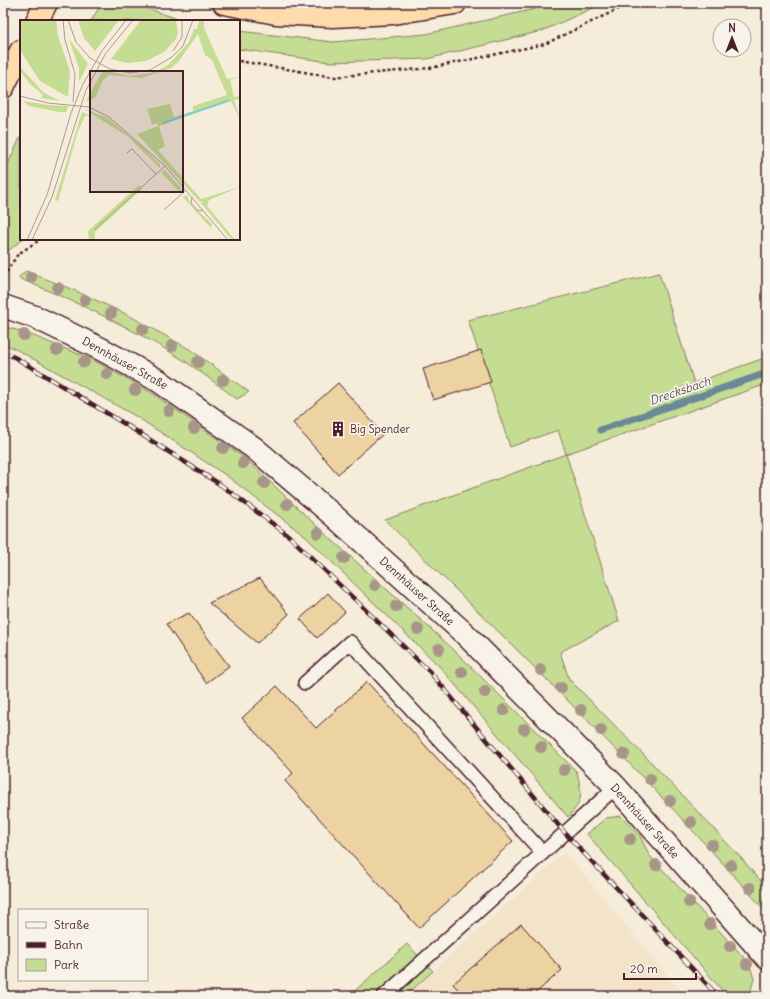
<svg xmlns="http://www.w3.org/2000/svg" width="770" height="999" font-family="Delius,sans-serif">
	<rect width="100%" height="100%" fill="#f5ecda"/>
	<filter id="ink" filterUnits="userSpaceOnUse"><feTurbulence type="fractalNoise" baseFrequency=".025" numOctaves="2"/><feDisplacementMap in="SourceGraphic" scale="8" xChannelSelector="R" yChannelSelector="G"/><feConvolveMatrix kernelMatrix="1 2 1 2 8 2 1 2 1" color-interpolation-filters="sRGB"/></filter>
	<g filter="url(#ink)">
		<!-- built -->
		<path fill="#f3e4c9" d="M 565,852 L 685,996 L 405,996 Z"/>
		<!-- green -->
		<path fill="#c4dd93" stroke="#877e5f" d="M 102,3 L 133,3 L 183,21 L 91,21 Z
			M 545,3 L 604,3 L 542,31 L 427,59 L 329,62 L 239,49 L 239,31 L 333,42 L 426,34 L 535,9 Z
			M 21,136 L 21,239 L 23,239 L 3,255 L 3,175 Z
			M 26,271 L 76,291 L 128,315 L 191,350 L 249,392 L 237,399 C 218,385 200,371 180,358 C 129,326 74,301 18,278 Z
			M 659,273 L 694,383 L 767,357 L 767,384 L 566,454 L 619,621 L 560,652 L 569,679 L 649,760 L 741,858 L 767,888 L 767,913 C 647,775 515,648 385,520 L 566,454 L 558,430 L 510,447 L 468,320 Z
			M 3,326 L 26,333 L 91,359 L 152,393 L 246,459 L 321,530 L 453,649 L 577,772 C 582,795 584,800 568,817 L 439,666 L 306,537 L 227,476 L 137,417 L 21,352 L 3,343 Z
			M 621,816 L 640,836 L 649,855 L 749,963 L 754,979 L 749,996 L 727,996 L 587,834 L 606,818 Z
			M 407,944 L 433,971 L 405,996 L 349,996 Z"/>
		<g fill="none" stroke-linecap="round" stroke-linejoin="round">
			<!-- stream -->
			<path stroke="#6a8895" stroke-width="7" d="M 600,430 L 767,373"/>
		</g>
		<!-- building -->
		<path fill="#edd2a2" stroke="#4a1f2b" d="M 481,350 L 491,382 L 433,400 L 423,369 Z
			M 338,383 L 383,434 L 338,474 L 293,423 Z
			M 260,578 L 289,614 L 257,643 L 209,603 Z
			M 328,593 L 345,612 L 317,638 L 300,619 Z
			M 189,613 L 229,666 L 206,683 L 166,624 Z
			M 367,682 L 513,841 L 419,928 L 285,781 L 293,773 L 242,718 L 277,686 L 316,728 Z
			M 521,924 L 562,970 L 532,996 L 464,996 L 453,984 Z"/>
		<g fill="none" stroke-linecap="round" stroke-linejoin="round">
			<defs>
				<path id="service" d="M 305,683 L 350,642 L 543,853
					M 384,996 L 616,787"/>
				<path id="tertiary" d="M 3,306 L 35,317 L 101,349 L 159,381 L 254,448 L 334,516 L 465,634 L 616,787 L 767,958"/>
				<path id="motorway" d="M 224,3 L 276,13 L 333,16 L 393,13 L 455,3
					M 37,21 L 46,3
					M 3,87 L 21,51"/>
			</defs>
			<!-- service casing -->
			<use href="#service" stroke="#4a1f2b" stroke-width="16"/>
			<!-- tertiary casing -->
			<use href="#tertiary" stroke="#4a1f2b" stroke-width="25"/>
			<!-- motorway casing -->
			<use href="#motorway" stroke="#4a1f2b" stroke-width="25"/>
			<!-- path -->
			<path stroke="#4a1f2b" stroke-width="2.5" stroke-dasharray="3 3" stroke-linecap="butt" d="M 239,61 L 333,77 L 430,68 L 545,44 L 631,3
				M 3,277 L 18,254 L 41,239"/>
			<!-- service -->
			<use href="#service" stroke="#f7f3e8" stroke-width="13"/>
			<!-- tertiary -->
			<use href="#tertiary" stroke="#f7f3e8" stroke-width="22"/>
			<!-- motorway -->
			<use href="#motorway" stroke="#fcdcac" stroke-width="22"/>
			<defs>
				<path id="rail" d="M 3,352 L 16,358 L 128,426 L 221,485 L 289,536 L 430,672 L 565,833 L 718,996"/>
			</defs>
			<!-- rail casing -->
			<use href="#rail" stroke="#4a1f2b" stroke-width="4.5"/>
			<!-- rail -->
			<use href="#rail" stroke="#f7f3e8" stroke-width="3" stroke-dasharray="9" stroke-linecap="butt"/>
		</g>
		<!-- trees -->
		<g fill="#a79588">
			<circle cx="31" cy="277" r="6"/>
			<circle cx="58" cy="288" r="6"/>
			<circle cx="85" cy="300" r="6"/>
			<circle cx="111" cy="313" r="6"/>
			<circle cx="143" cy="329" r="6"/>
			<circle cx="24" cy="335" r="6"/>
			<circle cx="172" cy="346" r="6"/>
			<circle cx="57" cy="350" r="6"/>
			<circle cx="84" cy="362" r="6"/>
			<circle cx="198" cy="362" r="6"/>
			<circle cx="107" cy="374" r="6"/>
			<circle cx="223" cy="380" r="6"/>
			<circle cx="135" cy="390" r="6"/>
			<circle cx="169" cy="411" r="6"/>
			<circle cx="194" cy="428" r="6"/>
			<circle cx="223" cy="448" r="6"/>
			<circle cx="243" cy="463" r="6"/>
			<circle cx="264" cy="483" r="6"/>
			<circle cx="287" cy="504" r="6"/>
			<circle cx="318" cy="533" r="6"/>
			<circle cx="344" cy="558" r="6"/>
			<circle cx="375" cy="585" r="6"/>
			<circle cx="396" cy="606" r="6"/>
			<circle cx="418" cy="629" r="6"/>
			<circle cx="439" cy="649" r="6"/>
			<circle cx="541" cy="670" r="6"/>
			<circle cx="462" cy="672" r="6"/>
			<circle cx="561" cy="688" r="6"/>
			<circle cx="485" cy="692" r="6"/>
			<circle cx="504" cy="710" r="6"/>
			<circle cx="581" cy="710" r="6"/>
			<circle cx="524" cy="729" r="6"/>
			<circle cx="601" cy="730" r="6"/>
			<circle cx="541" cy="747" r="6"/>
			<circle cx="624" cy="754" r="6"/>
			<circle cx="564" cy="770" r="6"/>
			<circle cx="650" cy="779" r="6"/>
			<circle cx="670" cy="801" r="6"/>
			<circle cx="691" cy="822" r="6"/>
			<circle cx="630" cy="839" r="6"/>
			<circle cx="712" cy="845" r="6"/>
			<circle cx="656" cy="865" r="6"/>
			<circle cx="731" cy="865" r="6"/>
			<circle cx="750" cy="888" r="6"/>
			<circle cx="689" cy="902" r="6"/>
			<circle cx="710" cy="924" r="6"/>
			<circle cx="730" cy="946" r="6"/>
			<circle cx="747" cy="964" r="6"/>
		</g>
	</g>
	<!-- icons -->
	<defs>
		<symbol id="building-bare" viewBox="-9 -9 18 18"><path d="M-4-6H4V6H1V3H-1V6H-4ZM-2.5-4.3h1.7v1.8h-1.7ZM.8-4.3h1.7v1.8H.8ZM-2.5-1h1.7V.8h-1.7ZM.8-1h1.7V.8H.8Z" fill="#4a1f2b" stroke="#f7f3e8" stroke-width="2.5" paint-order="stroke"/></symbol>
	</defs>
	<g fill-rule="evenodd">
		<use href="#building-bare" x="327" y="418" width="22" height="22"/>
	</g>
	<g text-anchor="middle" stroke-width="3.5" stroke-linejoin="round" paint-order="stroke">
		<!-- street labels -->
		<g font-size="11" fill="#4a1f2b" stroke="#f7f3e8">
			<text transform="translate(125 363) rotate(29)" y="4">Dennhäuser Straße</text>
			<text transform="translate(417 591) rotate(42)" y="4">Dennhäuser Straße</text>
			<text transform="translate(645 821) rotate(48)" y="4">Dennhäuser Straße</text>
		</g>
		<!-- poi labels -->
		<g font-size="11" fill="#4a1f2b" stroke="#f7f3e8" text-anchor="start">
			<text x="350" y="433">Big Spender</text>
		</g>
		<!-- water labels -->
		<g font-size="12" font-style="italic" fill="#5a5460" stroke="#f7f3e8">
			<text transform="translate(680 391) rotate(-19)" y="4">Drecksbach</text>
		</g>
	</g>
	<!-- overview -->
	<g transform="translate(20 20)">
		<rect width="220" height="220" fill="#f5ecda"/>
		<path d="M 0,0 L 36,0 L 38,16 L 50,51 L 48,77 L 20,61 L 3,35 L 0,29 ZM 58,0 L 99,0 L 75,31 L 64,18 ZM 121,0 L 156,0 L 158,12 L 156,19 L 144,32 L 126,41 L 107,43 L 91,39 ZM 179,0 L 184,0 L 184,8 L 207,59 L 220,57 L 210,60 L 214,77 L 220,76 L 220,79 L 214,80 L 220,99 L 211,81 L 139,106 L 145,126 L 138,130 L 181,179 L 220,167 L 189,180 L 187,186 L 215,220 L 212,220 L 181,183 L 183,181 L 180,182 L 117,114 L 138,106 L 137,103 L 132,105 L 127,89 L 150,84 L 154,97 L 173,91 L 173,86 L 207,75 L 192,40 L 185,35 L 178,14 L 158,42 L 151,48 L 122,58 L 89,55 L 83,60 L 75,78 L 66,81 L 83,50 L 110,56 L 135,52 L 148,45 L 169,22 L 174,9 L 177,9 ZM 49,19 L 68,44 L 59,62 L 59,48 ZM 0,47 L 24,73 L 40,81 L 21,78 L 23,75 L 10,64 L 0,51 ZM 3,81 L 28,85 L 48,86 L 46,92 L 39,92 L 9,86 ZM 64,89 L 88,98 L 125,129 L 140,144 L 140,148 L 107,116 ZM 62,92 L 71,96 L 65,96 L 58,111 L 38,181 L 35,180 ZM 145,150 L 161,168 L 160,173 L 141,152 ZM 119,165 L 122,169 L 75,212 L 75,220 L 69,220 L 68,211 ZM 167,175 L 170,183 L 192,204 L 191,208 L 163,177 Z" fill="#c4dd93"/>
		<path fill="none" stroke="#7fcedc" stroke-width="2" d="M 143,103 L 210,80"/>
		<path fill="none" stroke="#b19a94" stroke-width="1" d="M 43,0 L 45,20 L 55,54 L 53,82M 48,0 L 56,22 L 70,38 L 90,49 L 110,53 L 130,50 L 152,37 L 163,26 L 173,0M 153,31 L 162,17 L 162,0M 0,76 L 28,83 L 69,87 L 89,97 L 145,146 L 208,220M 107,133 L 112,129 L 136,154M 172,177 L 171,183 L 177,190 L 183,191M 144,190 L 166,170M 74,210 L 145,146M 7,220 L 27,175 L 51,93 L 63,64 L 82,31 L 106,0M 12,220 L 32,177 L 66,70 L 86,33 L 113,0"/>
		<path fill="#4a1f2b" fill-opacity="0.15" stroke="#4a1f2b" stroke-width="2" d="M 70,51 L 163,51 L 163,172 L 70,172 Z"/>
		<rect width="220" height="220" fill="none" stroke="#4a1f2b" stroke-width="2"/>
	</g>
	<!-- margin -->
	<rect width="770" height="999" fill="none" stroke="#f7f3e8" stroke-width="16"/>
	<rect x="8" y="8" width="754" height="983" fill="none" stroke="#4a1f2b" stroke-width="1.5" filter="url(#ink)"/>
	<!-- legend -->
	<rect x="18" y="909" width="130" height="72" fill="#f7f3e8" stroke="#b29e9c"/>
	<rect x="26" y="922" width="20" height="6" fill="#f7f3e8" stroke="#b29e9c"/>
	<text x="54" y="929" font-size="12" fill="#4a1f2b">Straße</text>
	<rect x="26" y="942" width="20" height="6" fill="#4a1f2b" stroke="#b29e9c"/>
	<text x="54" y="949" font-size="12" fill="#4a1f2b">Bahn</text>
	<rect x="26" y="959" width="20" height="12" fill="#c4dd93" stroke="#b29e9c"/>
	<text x="54" y="969" font-size="12" fill="#4a1f2b">Park</text>
	<!-- north arrow -->
	<g transform="translate(732 38)"><circle r="19" fill="#f7f3e8" stroke="#b29e9c"/>
	<path d="M0-3L7 15L0 10L-7 15Z" fill="#4a1f2b"/>
	<text y="-6" font-size="11" font-weight="bold" text-anchor="middle" fill="#4a1f2b">N</text>
	</g>
	<!-- scale -->
	<path d="M624 973v6h72v-6" fill="none" stroke="#4a1f2b" stroke-width="2"/>
	<text x="630" y="973" font-size="12" fill="#4a1f2b" stroke="#f7f3e8" stroke-width="3" paint-order="stroke">20 m</text>
</svg>
